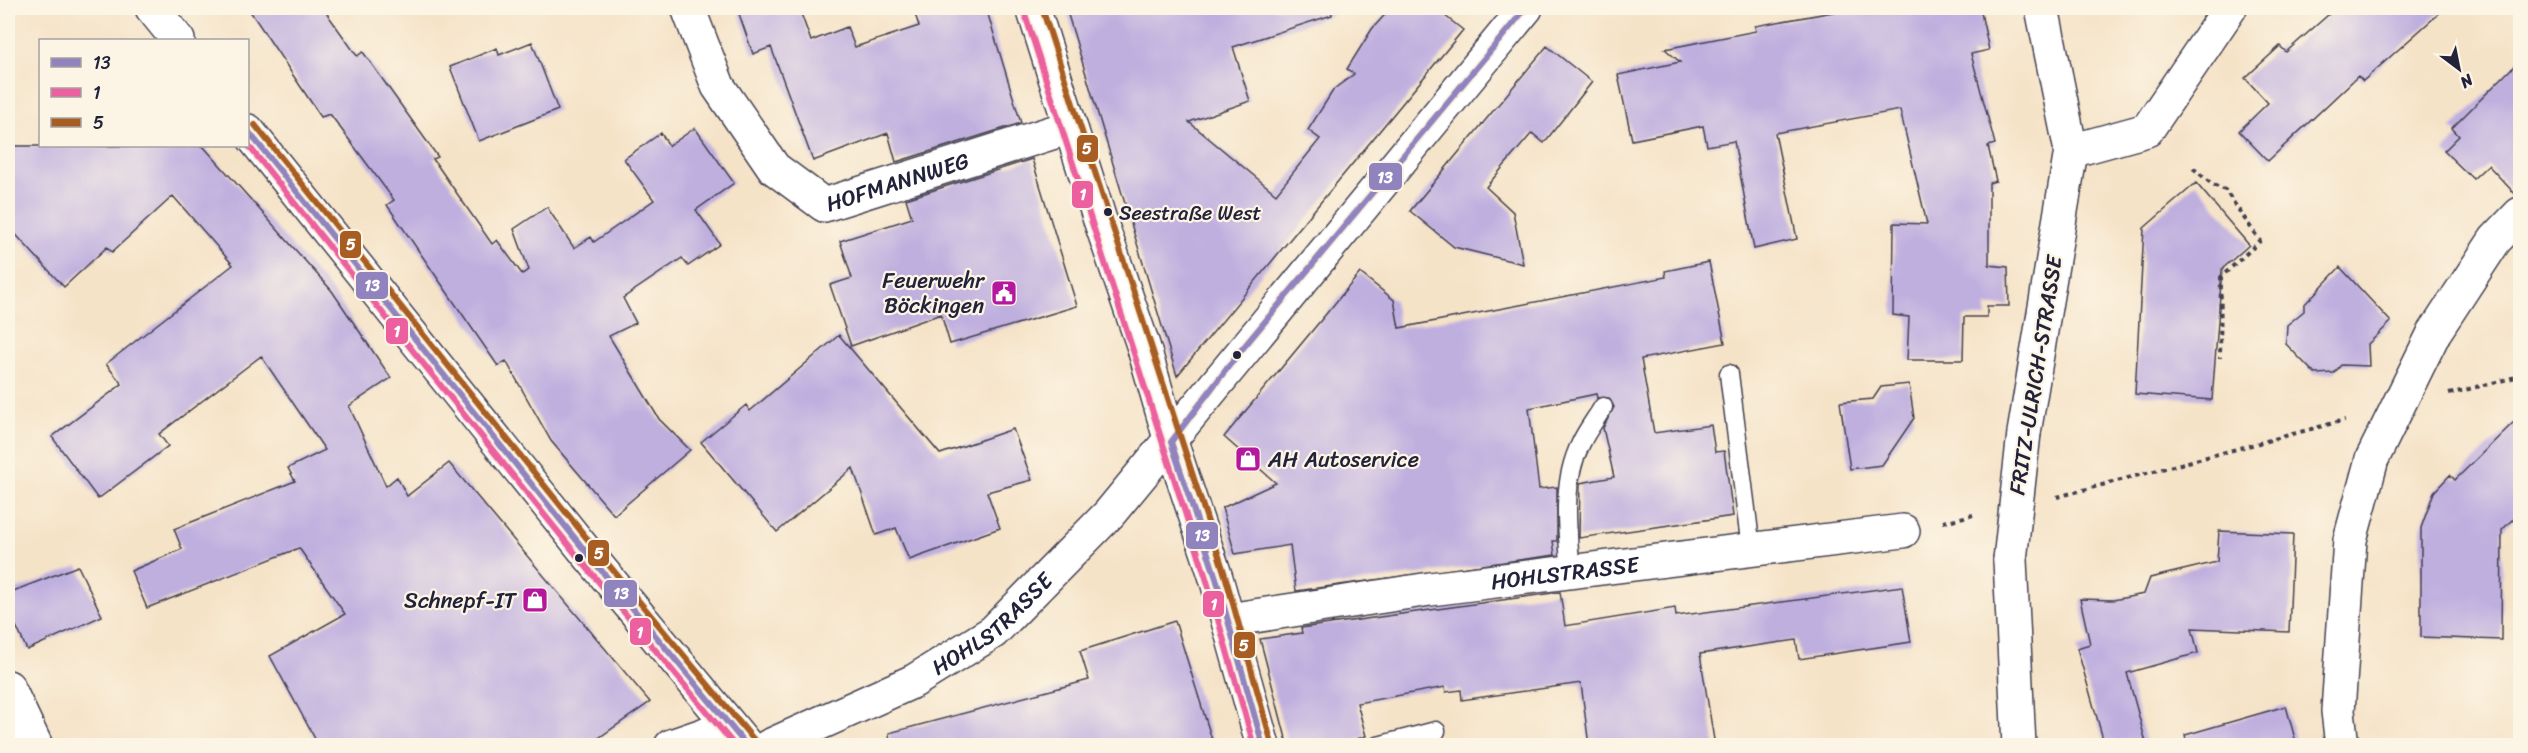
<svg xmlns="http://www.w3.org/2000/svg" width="2528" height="753" font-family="Sriracha,sans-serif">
	<rect width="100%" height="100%" fill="#fcf5e5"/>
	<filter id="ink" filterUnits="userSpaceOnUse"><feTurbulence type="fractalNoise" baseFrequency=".0167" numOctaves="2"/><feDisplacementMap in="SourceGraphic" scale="12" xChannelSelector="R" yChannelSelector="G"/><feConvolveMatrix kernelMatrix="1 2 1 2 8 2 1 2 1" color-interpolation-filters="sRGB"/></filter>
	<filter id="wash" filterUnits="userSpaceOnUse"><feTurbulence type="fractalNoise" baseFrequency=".008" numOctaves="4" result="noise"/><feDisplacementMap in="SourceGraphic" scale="24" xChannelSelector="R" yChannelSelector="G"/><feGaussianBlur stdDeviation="1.35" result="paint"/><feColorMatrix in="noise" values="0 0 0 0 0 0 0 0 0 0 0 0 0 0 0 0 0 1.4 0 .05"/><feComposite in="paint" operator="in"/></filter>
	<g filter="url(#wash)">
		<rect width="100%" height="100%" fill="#f5e3c8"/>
		<g id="blocks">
			<!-- building -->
			<path fill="#bfafdf" d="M 248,8 L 323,8 L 357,56 L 363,52 L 438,157 L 433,159 L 492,244 L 497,240 L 522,274 L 529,270 L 514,229 L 547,207 L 574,248 L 591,237 L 594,242 L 654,200 L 624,159 L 661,133 L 669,146 L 695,128 L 734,183 L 696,210 L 720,244 L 688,266 L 682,258 L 623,298 L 636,323 L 609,336 L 659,419 L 690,450 L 614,515 L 551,441 L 506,361 L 498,366 L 387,205 L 394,200 L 330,114 L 321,117 Z
				M 737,8 L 799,8 L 811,41 L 847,27 L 855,47 L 919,26 L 913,8 L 986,8 L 1021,123 L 896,162 L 888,133 L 813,161 L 771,47 L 753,54 Z
				M 1066,8 L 1331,8 L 1332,15 L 1233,47 L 1250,101 L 1189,122 L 1276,194 L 1320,139 L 1308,130 L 1334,89 L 1354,74 L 1347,69 L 1372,29 L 1391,8 L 1435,8 L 1463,30 L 1177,376 Z
				M 1855,8 L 1980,8 L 1989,50 L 1971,54 L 1995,144 L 1988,146 L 1996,181 L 1989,183 L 1989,265 L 2008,267 L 2009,306 L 1987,306 L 1987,317 L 1964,317 L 1963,360 L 1907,360 L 1909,317 L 1893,315 L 1894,223 L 1927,224 L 1900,110 L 1775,133 L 1797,239 L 1754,249 L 1734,141 L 1707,146 L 1703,126 L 1632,140 L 1618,75 L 1680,62 L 1665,49 L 1756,31 L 1755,26 Z
				M 2336,8 L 2445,8 L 2363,81 L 2358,76 L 2268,161 L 2239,131 L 2268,103 L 2245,78 L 2280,46 L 2286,52 Z
				M 532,42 L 558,110 L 479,141 L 450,67 L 497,48 L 499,55 Z
				M 1547,46 L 1592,82 L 1544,143 L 1532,133 L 1486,187 L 1513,212 L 1523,264 L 1454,247 L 1410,211 Z
				M 2520,60 L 2520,196 L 2517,196 L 2488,165 L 2473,179 L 2444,151 L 2459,136 L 2452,128 Z
				M 8,146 L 203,146 L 332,291 L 391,378 L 349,406 L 386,486 L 397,477 L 407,496 L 449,463 L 650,702 L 587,746 L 319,746 L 270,656 L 345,614 L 299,548 L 147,608 L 131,571 L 182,549 L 174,529 L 295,481 L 288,468 L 325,450 L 261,356 L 159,434 L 168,446 L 98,499 L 52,437 L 122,384 L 106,364 L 233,265 L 173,196 L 112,252 L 107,247 L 64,287 L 8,226 Z
				M 1032,159 L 1077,306 L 950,344 L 941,314 L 851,346 L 830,285 L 852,278 L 840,241 L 912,218 L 906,199 Z
				M 2196,183 L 2249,245 L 2222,269 L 2212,400 L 2135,394 L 2144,228 Z
				M 1709,262 L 1725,343 L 1641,359 L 1654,433 L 1711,425 L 1715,452 L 1724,451 L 1733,516 L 1579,538 L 1580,483 L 1614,477 L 1603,428 L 1614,407 L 1609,398 L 1597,398 L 1596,394 L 1529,408 L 1539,489 L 1557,487 L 1557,541 L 1553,541 L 1555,555 L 1296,591 L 1290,545 L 1235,554 L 1222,508 L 1276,483 L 1224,437 L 1360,273 L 1394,300 L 1399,328 L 1666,277 L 1665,271 Z
				M 2340,267 L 2391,322 L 2368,344 L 2369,366 L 2341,365 L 2334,373 L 2315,374 L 2286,344 L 2287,325 L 2304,311 L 2304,305 Z
				M 839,335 L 940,454 L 1013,429 L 1032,480 L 987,492 L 1000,528 L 909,560 L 896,528 L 876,535 L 853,468 L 777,532 L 701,442 L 746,405 L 750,411 Z
				M 1909,384 L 1914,418 L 1882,465 L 1850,469 L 1840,402 L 1873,399 L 1881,387 Z
				M 2520,416 L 2520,512 L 2502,530 L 2501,640 L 2421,637 L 2421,528 L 2434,492 L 2450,475 L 2455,480 Z
				M 2219,531 L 2293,534 L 2289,632 L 2192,628 L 2198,653 L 2127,673 L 2147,746 L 2105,746 L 2077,648 L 2090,644 L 2080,599 L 2113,600 L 2144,594 L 2150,578 L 2217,562 Z
				M 78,566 L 102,616 L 27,650 L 8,608 L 8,593 Z
				M 1902,586 L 1911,642 L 1799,659 L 1796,640 L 1700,654 L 1715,746 L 1589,746 L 1581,683 L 1462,700 L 1461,690 L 1446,692 L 1445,687 L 1357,703 L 1366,736 L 1336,746 L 1288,746 L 1260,639 L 1302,633 L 1301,628 L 1560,592 L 1565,626 L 1675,608 L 1676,616 Z
				M 1175,621 L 1214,746 L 890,746 L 889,733 L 1089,680 L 1080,651 Z
				M 2286,706 L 2297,746 L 2187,746 L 2185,735 Z"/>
		</g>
	</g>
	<g filter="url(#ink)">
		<use href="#blocks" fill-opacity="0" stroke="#423f50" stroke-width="1.5"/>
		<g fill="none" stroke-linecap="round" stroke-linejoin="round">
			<defs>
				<path id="lane" d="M 1729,374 L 1751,549
					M 1571,571 C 1567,530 1561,482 1581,443 C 1587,430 1596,419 1603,407
					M 1378,746 L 1436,731"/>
				<g id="street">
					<path id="s1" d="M 688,8 L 718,86 L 774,168 L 824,205 L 1070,127"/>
					<path d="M 2071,151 L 2147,130 L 2230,8"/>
					<path d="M 2434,333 L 2495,240 L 2520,214"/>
					<path d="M 2024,433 L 2071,151 L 2042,8"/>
					<path d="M 2010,560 L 2019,746"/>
					<path id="s2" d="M 1228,620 L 1430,589 L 1903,531"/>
					<path d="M 8,687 L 36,746"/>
					<path id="s3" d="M 769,746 L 914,681 L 993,632 L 1109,514 L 1526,8"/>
					<path d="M 2342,746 L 2338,711 L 2350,540 L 2372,459"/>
				</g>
				<path id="secondary" d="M 152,8 L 178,40
					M 1033,8 L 1099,217 L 1143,345 L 1171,442 L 1216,578 L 1263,746
					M 248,131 L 586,552 L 747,746
					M 671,746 L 729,726"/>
			</defs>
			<!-- lane casing -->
			<use href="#lane" stroke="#423f50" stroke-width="21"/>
			<!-- street casing -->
			<use href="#street" stroke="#423f50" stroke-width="36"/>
			<!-- secondary casing -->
			<use href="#secondary" stroke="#423f50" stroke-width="36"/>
			<!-- path -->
			<path stroke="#423f50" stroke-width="4" stroke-dasharray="4.5 4.5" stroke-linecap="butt" d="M 2193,168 L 2213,185 L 2225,190 L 2260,241 L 2221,277 L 2220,358
				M 2449,394 L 2520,376
				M 2057,497 L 2345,420
				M 1943,522 L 1973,515"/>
			<!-- lane -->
			<use href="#lane" stroke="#fff" stroke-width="18"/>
			<!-- street -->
			<use href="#street" stroke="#fff" stroke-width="33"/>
			<!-- secondary -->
			<use href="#secondary" stroke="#fff" stroke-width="33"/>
			<defs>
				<path id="street-bridge" d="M 2372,459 L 2434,333
					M 2010,560 L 2024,433"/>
			</defs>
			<!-- street-bridge casing -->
			<use href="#street-bridge" stroke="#423f50" stroke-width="36" stroke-linecap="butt"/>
			<!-- street-bridge -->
			<use href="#street-bridge" stroke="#fff" stroke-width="33"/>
			<defs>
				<path id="bus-1" d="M 248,131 L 586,552 L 747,746
					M 1263,746 L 1216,578 L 1171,442 L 1238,354 L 1526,8"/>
				<path id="bus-2" d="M 1024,11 L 1207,581 L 1254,746
					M 248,145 L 579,558 L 735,746"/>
				<path id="bus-3" d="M 1042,8 L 1225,575 L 1272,744
					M 255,125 L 593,546 L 754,740"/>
			</defs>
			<!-- bus-1 casing -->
			<use href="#bus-1" stroke="#fcf5e5" stroke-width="10"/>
			<!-- bus-2 casing -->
			<use href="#bus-2" stroke="#fcf5e5" stroke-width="10"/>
			<!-- bus-3 casing -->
			<use href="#bus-3" stroke="#fcf5e5" stroke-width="10"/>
			<!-- bus-1 -->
			<use href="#bus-1" stroke="#9184be" stroke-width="6"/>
			<!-- bus-2 -->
			<use href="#bus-2" stroke="#ec609f" stroke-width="6"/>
			<!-- bus-3 -->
			<use href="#bus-3" stroke="#a85d22" stroke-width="6"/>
		</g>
	</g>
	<!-- icons -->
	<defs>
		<symbol id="civic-square" viewBox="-11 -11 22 22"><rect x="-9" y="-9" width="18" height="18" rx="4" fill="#b5179e" stroke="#fcf5e5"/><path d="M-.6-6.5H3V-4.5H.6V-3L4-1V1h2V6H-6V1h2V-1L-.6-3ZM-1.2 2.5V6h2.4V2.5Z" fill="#fff"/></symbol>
		<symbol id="shop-square" viewBox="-11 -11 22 22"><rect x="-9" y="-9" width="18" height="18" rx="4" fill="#b5179e" stroke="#fcf5e5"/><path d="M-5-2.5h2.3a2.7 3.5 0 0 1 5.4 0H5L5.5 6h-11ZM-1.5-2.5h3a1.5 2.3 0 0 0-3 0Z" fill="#fff"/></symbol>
	</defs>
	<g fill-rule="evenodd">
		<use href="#civic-square" x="989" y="278" width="30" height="30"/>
		<use href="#shop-square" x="1233" y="444" width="30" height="30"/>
		<use href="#shop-square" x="520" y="585" width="30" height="30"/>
	</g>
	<!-- markers -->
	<g fill="#22223b" stroke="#fcf5e5" stroke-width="2">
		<circle cx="1108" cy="212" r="5"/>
		<circle cx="1237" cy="355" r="5"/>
		<circle cx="579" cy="558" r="5"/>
	</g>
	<g text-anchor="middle" stroke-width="4.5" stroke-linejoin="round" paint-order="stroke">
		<!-- bus labels -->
		<g font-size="20" fill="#22223b" stroke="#fcf5e5" text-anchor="start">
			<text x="1119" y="220">Seestraße West</text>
		</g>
		<!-- street labels -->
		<g font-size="22" fill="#22223b" stroke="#fcf5e5">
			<text dy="8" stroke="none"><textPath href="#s1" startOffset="322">HOFMANNWEG</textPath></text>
			<text transform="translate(2035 375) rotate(-81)" y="8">FRITZ-ULRICH-STRASSE</text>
			<text dy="8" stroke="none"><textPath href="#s2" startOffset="340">HOHLSTRASSE</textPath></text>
			<text dy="8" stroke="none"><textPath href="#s3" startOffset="256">HOHLSTRASSE</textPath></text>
		</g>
		<!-- poi labels -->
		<g font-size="22" fill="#22223b" stroke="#fcf5e5" text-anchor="end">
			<text x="984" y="288">Feuerwehr<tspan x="984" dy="25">Böckingen</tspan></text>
			<text x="1268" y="467" text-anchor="start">AH Autoservice</text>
			<text x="516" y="608">Schnepf-IT</text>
		</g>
	</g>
	<g stroke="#fcf5e5" stroke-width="2">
		<rect x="1076" y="134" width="23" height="29" rx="6" fill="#a85d22"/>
		<rect x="1368" y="162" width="35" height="29" rx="6" fill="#9184be"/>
		<rect x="1071" y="180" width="23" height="29" rx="6" fill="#ec609f"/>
		<rect x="339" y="230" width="23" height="29" rx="6" fill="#a85d22"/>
		<rect x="355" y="271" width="34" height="29" rx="6" fill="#9184be"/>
		<rect x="385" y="317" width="24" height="28" rx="6" fill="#ec609f"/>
		<rect x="1185" y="521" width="34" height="29" rx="6" fill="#9184be"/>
		<rect x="587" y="539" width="23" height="28" rx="6" fill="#a85d22"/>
		<rect x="603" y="579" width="35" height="29" rx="6" fill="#9184be"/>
		<rect x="1202" y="590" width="23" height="28" rx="6" fill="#ec609f"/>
		<rect x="629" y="617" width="23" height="29" rx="6" fill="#ec609f"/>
		<rect x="1233" y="631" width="23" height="28" rx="6" fill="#a85d22"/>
	</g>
	<g font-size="16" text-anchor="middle" font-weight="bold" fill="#fff">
		<text x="1087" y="154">5</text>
		<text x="1385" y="183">13</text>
		<text x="1083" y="200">1</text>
		<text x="351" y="250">5</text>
		<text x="372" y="291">13</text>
		<text x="397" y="337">1</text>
		<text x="1202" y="541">13</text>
		<text x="599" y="559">5</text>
		<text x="621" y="599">13</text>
		<text x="1214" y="610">1</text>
		<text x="640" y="638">1</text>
		<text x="1244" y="651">5</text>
	</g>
	<!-- margin -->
	<rect width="2528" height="753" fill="none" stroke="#fcf5e5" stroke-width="30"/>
	<!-- legend -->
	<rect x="39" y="39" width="210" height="108" fill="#fcf5e5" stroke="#a5a1a1" stroke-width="1.5"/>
	<rect x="51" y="58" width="30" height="9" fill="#9184be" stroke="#a5a1a1" stroke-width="1.5"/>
	<text x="93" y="69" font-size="18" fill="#22223b">13</text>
	<rect x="51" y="88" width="30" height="9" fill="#ec609f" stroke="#a5a1a1" stroke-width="1.5"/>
	<text x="93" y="99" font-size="18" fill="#22223b">1</text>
	<rect x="51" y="118" width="30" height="9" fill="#a85d22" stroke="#a5a1a1" stroke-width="1.5"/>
	<text x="93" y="129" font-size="18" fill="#22223b">5</text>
	<!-- north arrow -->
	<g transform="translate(2459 69) rotate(148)" stroke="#fcf5e5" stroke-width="4.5" paint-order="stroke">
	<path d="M0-4.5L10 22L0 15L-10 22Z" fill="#22223b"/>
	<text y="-9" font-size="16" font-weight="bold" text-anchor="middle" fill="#22223b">N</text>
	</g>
</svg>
